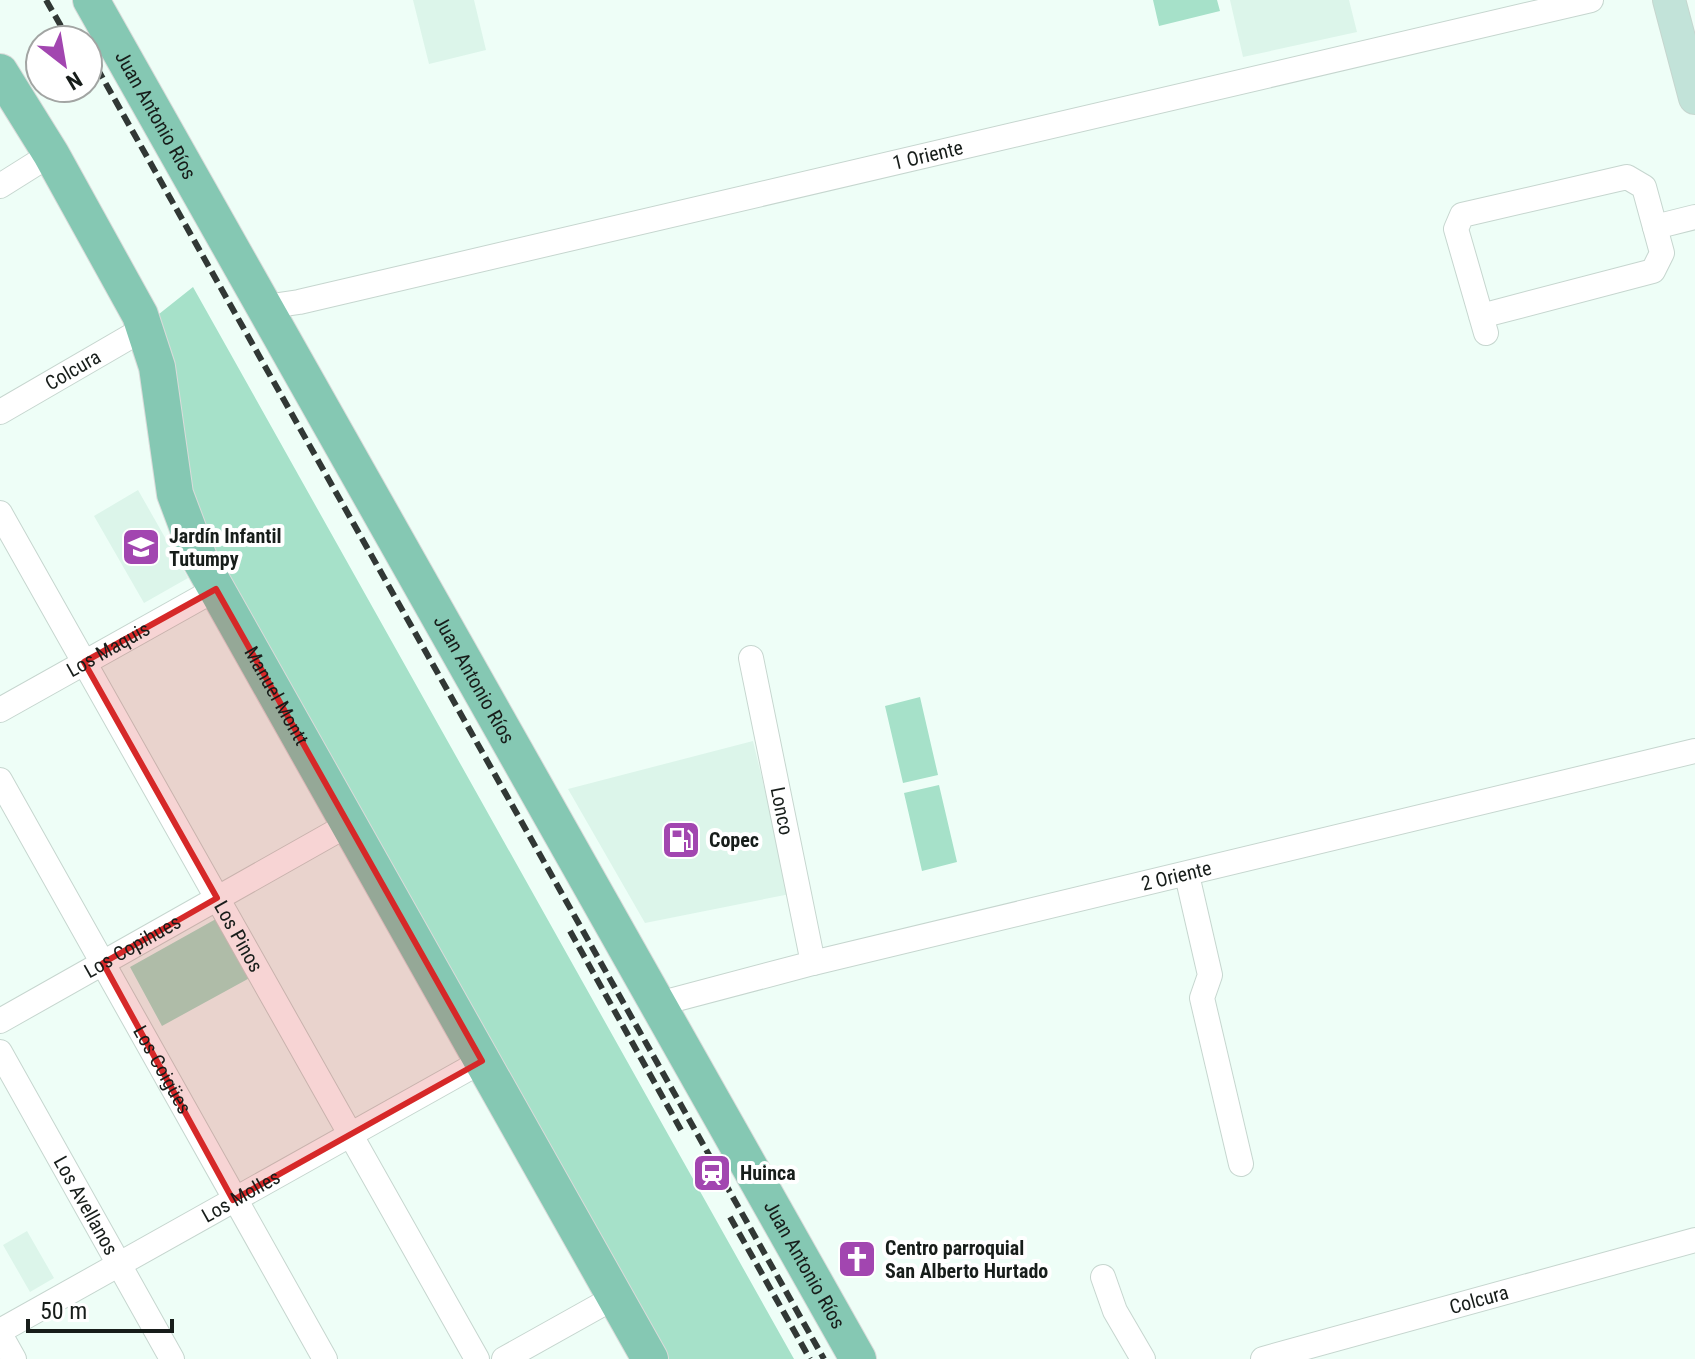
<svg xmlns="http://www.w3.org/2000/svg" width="1695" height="1359" font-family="'Roboto Condensed',sans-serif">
	<rect width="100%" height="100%" fill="#eefef7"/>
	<!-- built -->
	<path fill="#dcf5ea" d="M 413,0 L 474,0 L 486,50 L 429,64 Z
		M 1230,0 L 1349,0 L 1357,32 L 1243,57 Z
		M 138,490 L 188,578 L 144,603 L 94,516 Z
		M 753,741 L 790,894 L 645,923 L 568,789 Z
		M 27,1231 L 54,1278 L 30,1292 L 3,1245 Z"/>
	<!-- green -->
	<path fill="#a6e1c9" d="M 1153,0 L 1217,0 L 1220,11 L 1159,26 Z
		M 193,287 L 794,1359 L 669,1359 L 213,560 L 198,530 L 154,318 Z
		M 920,697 L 938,775 L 903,783 L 885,706 Z
		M 939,785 L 957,862 L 922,871 L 904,793 Z
		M 232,910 L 264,970 L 162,1026 L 130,967 Z"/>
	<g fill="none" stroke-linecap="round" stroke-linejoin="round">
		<defs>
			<g id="street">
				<path d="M 0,186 L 51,154"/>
				<path d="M 1655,227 L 1695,217"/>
				<path id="s1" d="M 265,307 L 299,302 L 1591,0"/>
				<path d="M 1481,316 L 1653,271 L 1662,253 L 1644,187 L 1627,177 L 1462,215 L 1456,229 L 1486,333"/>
				<path id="s2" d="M 0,412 L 145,328"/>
				<path id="s3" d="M 0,513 L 477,1359"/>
				<path id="s4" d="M 751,658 L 813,963"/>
				<path id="s5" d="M 0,710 L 216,589"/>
				<path id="s6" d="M 0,780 L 325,1359"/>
				<path d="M 1187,875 L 1210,975 L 1202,998 L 1241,1164"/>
				<path id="s7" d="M 658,1004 L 813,963 L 1695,751"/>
				<path id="s8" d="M 0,1021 L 349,824"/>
				<path id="s9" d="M 0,1052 L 172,1359"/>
				<path d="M 1103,1277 L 1115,1311 L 1143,1359"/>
				<path id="s10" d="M 0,1331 L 482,1061"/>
				<path d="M 0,1334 L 14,1359"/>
				<path d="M 504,1359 L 615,1297"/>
				<path id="s11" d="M 1263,1359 L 1695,1240"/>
			</g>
			<path id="secondary" d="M 1669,0 L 1695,98"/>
			<g id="primary">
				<path id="s12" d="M 91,0 L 858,1359"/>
				<path id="s13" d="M 0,72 L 51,154 L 140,315 L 157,367 L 175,494 L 199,558 L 650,1359"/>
			</g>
		</defs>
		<!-- street casing -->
		<use href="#street" stroke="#c6d6cf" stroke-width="26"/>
		<!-- secondary casing -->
		<use href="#secondary" stroke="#c6d6cf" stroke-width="34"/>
		<!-- primary casing -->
		<use href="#primary" stroke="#dadbda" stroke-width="38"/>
		<!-- street -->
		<use href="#street" stroke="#fff" stroke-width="24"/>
		<!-- secondary -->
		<use href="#secondary" stroke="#c2e3d9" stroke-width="32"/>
		<!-- primary -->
		<use href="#primary" stroke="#85c8b3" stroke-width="36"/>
		<!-- rail -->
		<path stroke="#313835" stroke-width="6" stroke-dasharray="12 6" stroke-linecap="butt" d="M 46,0 L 69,40
			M 88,52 L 824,1359
			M 570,931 L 681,1130
			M 730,1217 L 810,1359"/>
	</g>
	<!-- marked area -->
	<path fill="#d62828" fill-opacity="0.2" stroke="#d62828" stroke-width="6" stroke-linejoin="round" d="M 216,589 L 482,1061 L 233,1200 L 103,963 L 217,898 L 84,662 Z"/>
	<!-- icons -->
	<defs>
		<symbol id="school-square" viewBox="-11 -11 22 22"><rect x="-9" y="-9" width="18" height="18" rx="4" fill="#a246b0" stroke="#fff"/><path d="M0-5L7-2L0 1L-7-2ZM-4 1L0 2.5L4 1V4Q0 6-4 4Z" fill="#fff"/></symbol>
		<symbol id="fuel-square" viewBox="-11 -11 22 22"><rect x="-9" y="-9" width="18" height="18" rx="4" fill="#a246b0" stroke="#fff"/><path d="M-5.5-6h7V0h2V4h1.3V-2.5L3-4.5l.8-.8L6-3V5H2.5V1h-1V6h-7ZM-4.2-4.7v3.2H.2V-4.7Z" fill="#fff"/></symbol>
		<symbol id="station-square" viewBox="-11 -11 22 22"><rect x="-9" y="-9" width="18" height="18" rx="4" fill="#a246b0" stroke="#fff"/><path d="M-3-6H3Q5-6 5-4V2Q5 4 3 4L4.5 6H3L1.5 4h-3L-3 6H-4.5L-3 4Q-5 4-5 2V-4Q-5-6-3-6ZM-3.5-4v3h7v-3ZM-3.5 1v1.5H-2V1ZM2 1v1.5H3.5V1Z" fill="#fff"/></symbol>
		<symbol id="church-square" viewBox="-11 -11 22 22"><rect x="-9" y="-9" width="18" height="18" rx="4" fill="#a246b0" stroke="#fff"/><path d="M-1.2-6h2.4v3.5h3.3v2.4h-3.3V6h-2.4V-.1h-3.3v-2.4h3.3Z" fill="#fff"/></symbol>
	</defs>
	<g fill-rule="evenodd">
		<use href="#school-square" x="119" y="525" width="44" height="44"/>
		<use href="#fuel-square" x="659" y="818" width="44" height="44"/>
		<use href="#station-square" x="690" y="1151" width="44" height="44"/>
		<use href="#church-square" x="835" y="1237" width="44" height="44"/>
	</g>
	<g text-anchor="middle" stroke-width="8" stroke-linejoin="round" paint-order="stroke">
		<!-- street labels -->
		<g font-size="20" fill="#171d1a" stroke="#fff">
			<text dy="7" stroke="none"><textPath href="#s12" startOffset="132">Juan Antonio Ríos</textPath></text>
			<text dy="7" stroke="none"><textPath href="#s1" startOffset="680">1 Oriente</textPath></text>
			<text dy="7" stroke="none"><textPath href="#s2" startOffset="84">Colcura</textPath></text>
			<text dy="7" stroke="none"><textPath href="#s5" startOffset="124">Los Maquis</textPath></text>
			<text dy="7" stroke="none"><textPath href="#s12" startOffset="780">Juan Antonio Ríos</textPath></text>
			<text dy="7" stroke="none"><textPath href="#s13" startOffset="690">Manuel Montt</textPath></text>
			<text dy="7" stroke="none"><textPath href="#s4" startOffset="156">Lonco</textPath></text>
			<text dy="7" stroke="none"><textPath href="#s7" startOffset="534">2 Oriente</textPath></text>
			<text dy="7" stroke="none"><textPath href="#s3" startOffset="486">Los Pinos</textPath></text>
			<text dy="7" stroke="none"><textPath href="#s8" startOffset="152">Los Copihues</textPath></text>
			<text dy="7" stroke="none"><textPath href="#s6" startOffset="332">Los Coigües</textPath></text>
			<text dy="7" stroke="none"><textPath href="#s10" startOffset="276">Los Molles</textPath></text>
			<text dy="7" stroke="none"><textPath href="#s9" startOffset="176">Los Avellanos</textPath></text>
			<text dy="7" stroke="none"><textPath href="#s12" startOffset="1452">Juan Antonio Ríos</textPath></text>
			<text dy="7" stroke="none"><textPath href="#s11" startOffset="224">Colcura</textPath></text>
		</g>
		<!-- poi labels -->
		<g font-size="20" font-weight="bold" fill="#171d1a" stroke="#fff" text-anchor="start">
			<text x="169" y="543">Jardín Infantil<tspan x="169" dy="23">Tutumpy</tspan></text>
			<text x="709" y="847">Copec</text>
			<text x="740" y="1180">Huinca</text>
			<text x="885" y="1255">Centro parroquial<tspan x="885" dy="23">San Alberto Hurtado</tspan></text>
		</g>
	</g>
	<!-- north arrow -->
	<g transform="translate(64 64) rotate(149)"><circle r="38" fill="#ffffff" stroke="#a2a5a3" stroke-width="2"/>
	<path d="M0-6L14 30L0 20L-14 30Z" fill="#a246b0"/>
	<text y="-12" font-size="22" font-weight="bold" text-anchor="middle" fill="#171d1a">N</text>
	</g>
	<!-- scale -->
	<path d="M28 1319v12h144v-12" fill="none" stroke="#171d1a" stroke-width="4"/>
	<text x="40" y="1319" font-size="24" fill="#171d1a" stroke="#ffffff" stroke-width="6" paint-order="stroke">50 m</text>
</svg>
